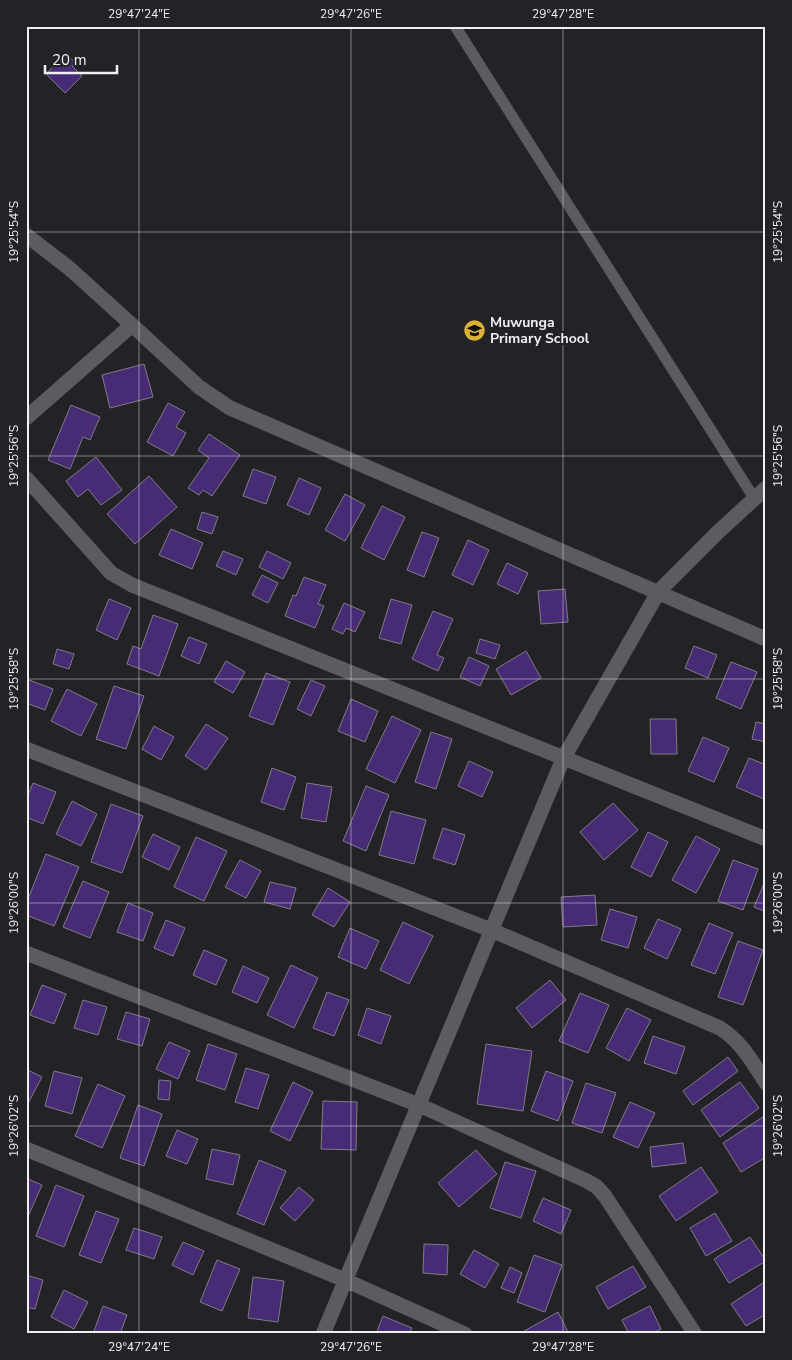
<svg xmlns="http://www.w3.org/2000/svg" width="792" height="1360" font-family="'Nunito Sans',sans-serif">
	<rect width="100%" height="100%" fill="#232226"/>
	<!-- building -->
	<path fill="#472b74" stroke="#7e7d83" d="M 66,54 L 76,63 L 72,66 L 82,76 L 65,93 L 46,74 Z
		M 144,364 L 153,397 L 110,408 L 102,375 Z
		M 168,403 L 185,412 L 176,427 L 186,433 L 173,456 L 147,442 Z
		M 71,405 L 100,417 L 90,440 L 83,437 L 70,469 L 48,460 Z
		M 209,434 L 240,455 L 212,496 L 203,490 L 199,495 L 188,488 L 209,458 L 198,450 Z
		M 96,457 L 122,490 L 101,505 L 88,489 L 78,497 L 66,481 Z
		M 253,469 L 276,477 L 266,504 L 243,496 Z
		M 149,476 L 177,507 L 135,544 L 107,514 Z
		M 299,478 L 321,488 L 309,515 L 287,505 Z
		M 345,494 L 365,505 L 345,541 L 325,530 Z
		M 382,506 L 405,517 L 384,560 L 361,548 Z
		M 202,512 L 218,517 L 212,534 L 197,529 Z
		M 171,529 L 203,543 L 192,569 L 159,555 Z
		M 422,532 L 439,538 L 424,577 L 407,570 Z
		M 468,540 L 489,550 L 473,585 L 452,575 Z
		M 223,551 L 243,559 L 236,575 L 216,566 Z
		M 267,551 L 291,563 L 283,579 L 259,567 Z
		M 507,563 L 528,573 L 518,594 L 497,584 Z
		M 262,575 L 278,583 L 268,603 L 252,595 Z
		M 304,577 L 326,585 L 318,604 L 324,606 L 315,628 L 285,616 L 293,595 L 296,596 Z
		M 565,589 L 568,622 L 541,624 L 538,591 Z
		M 109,599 L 131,608 L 117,640 L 96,630 Z
		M 391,599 L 412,605 L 401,644 L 379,638 Z
		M 344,603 L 365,612 L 355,632 L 346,628 L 343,634 L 332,629 Z
		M 433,611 L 453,619 L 437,655 L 444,658 L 438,671 L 412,659 Z
		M 153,615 L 178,624 L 159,676 L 127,664 L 133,646 L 141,649 Z
		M 189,637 L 207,644 L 199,664 L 181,656 Z
		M 480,639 L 500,645 L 495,659 L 476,653 Z
		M 694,646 L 717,655 L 708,678 L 685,668 Z
		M 57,649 L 74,654 L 69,669 L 53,664 Z
		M 526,651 L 541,678 L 511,695 L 496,669 Z
		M 469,657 L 489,666 L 480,686 L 460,677 Z
		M 226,661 L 245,672 L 233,693 L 214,682 Z
		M 731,662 L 757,672 L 741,709 L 716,698 Z
		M 266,673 L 290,682 L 273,725 L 249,716 Z
		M 29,680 L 53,689 L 45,710 L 26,703 L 26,688 Z
		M 311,680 L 325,686 L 311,716 L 297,709 Z
		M 114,686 L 144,696 L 126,749 L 96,739 Z
		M 67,689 L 97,704 L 81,736 L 51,721 Z
		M 351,699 L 378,711 L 365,742 L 338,731 Z
		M 392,716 L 421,730 L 395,783 L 366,769 Z
		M 650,719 L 676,719 L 677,754 L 651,754 Z
		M 756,722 L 766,724 L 766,742 L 752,739 Z
		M 206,724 L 228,738 L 206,770 L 185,756 Z
		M 154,726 L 174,737 L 161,760 L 142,749 Z
		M 431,732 L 452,739 L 436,789 L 415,782 Z
		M 703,737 L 729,748 L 714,782 L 688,771 Z
		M 749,758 L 766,765 L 766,800 L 736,787 Z
		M 469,761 L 493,772 L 482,797 L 458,786 Z
		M 272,768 L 296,777 L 284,810 L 261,802 Z
		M 33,783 L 56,792 L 43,824 L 26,817 L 26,800 Z
		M 307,783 L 332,787 L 326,822 L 301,818 Z
		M 366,786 L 389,795 L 366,851 L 343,841 Z
		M 72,801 L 97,814 L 81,846 L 56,834 Z
		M 613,803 L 638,830 L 604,860 L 580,832 Z
		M 111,804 L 143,816 L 122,873 L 91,862 Z
		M 391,811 L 426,820 L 414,864 L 379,855 Z
		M 443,828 L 465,835 L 455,865 L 433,858 Z
		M 648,832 L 668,842 L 651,877 L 631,867 Z
		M 153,834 L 180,847 L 169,870 L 142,857 Z
		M 696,836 L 720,849 L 696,893 L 672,880 Z
		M 196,837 L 227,851 L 204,901 L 174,887 Z
		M 46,854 L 79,867 L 54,926 L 26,915 L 26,904 Z
		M 240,860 L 261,871 L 246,898 L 225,887 Z
		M 733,860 L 758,869 L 743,910 L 718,901 Z
		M 766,879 L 766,912 L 754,907 Z
		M 83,881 L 109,892 L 90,938 L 63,927 Z
		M 270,882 L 296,888 L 290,909 L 264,902 Z
		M 328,888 L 350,902 L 334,927 L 312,915 Z
		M 595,895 L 597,925 L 563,927 L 561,897 Z
		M 128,903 L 153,913 L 143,941 L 117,932 Z
		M 610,909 L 637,917 L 628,948 L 601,940 Z
		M 658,919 L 681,929 L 667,959 L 644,948 Z
		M 166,920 L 185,928 L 173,956 L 154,948 Z
		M 403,922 L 433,936 L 409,984 L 380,970 Z
		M 709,923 L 733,933 L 715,974 L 691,965 Z
		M 350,928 L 379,941 L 366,969 L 338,957 Z
		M 738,941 L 763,950 L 743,1005 L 718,997 Z
		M 204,950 L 227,960 L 216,985 L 193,975 Z
		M 291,965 L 318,978 L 294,1028 L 267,1015 Z
		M 243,966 L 269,978 L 257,1003 L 232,992 Z
		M 550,980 L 566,1000 L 532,1028 L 516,1008 Z
		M 42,985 L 66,994 L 54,1024 L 30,1015 Z
		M 327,992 L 349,1000 L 334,1036 L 313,1028 Z
		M 580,993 L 609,1005 L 588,1053 L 559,1041 Z
		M 83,1000 L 107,1007 L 98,1035 L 74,1028 Z
		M 367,1008 L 391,1016 L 381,1044 L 358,1035 Z
		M 627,1008 L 651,1020 L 629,1061 L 606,1048 Z
		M 126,1012 L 150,1019 L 142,1046 L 117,1039 Z
		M 653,1036 L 685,1047 L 676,1074 L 644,1063 Z
		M 169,1042 L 190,1051 L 178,1079 L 156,1069 Z
		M 208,1044 L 237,1054 L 225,1090 L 196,1080 Z
		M 486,1044 L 532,1051 L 523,1111 L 477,1104 Z
		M 728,1057 L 738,1071 L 693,1105 L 683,1091 Z
		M 246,1068 L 269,1075 L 258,1109 L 235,1102 Z
		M 26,1069 L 42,1077 L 26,1107 Z
		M 54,1071 L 82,1078 L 72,1114 L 45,1106 Z
		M 546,1071 L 573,1081 L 558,1121 L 531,1111 Z
		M 159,1080 L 171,1081 L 169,1100 L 158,1099 Z
		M 293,1082 L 313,1092 L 290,1141 L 270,1131 Z
		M 740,1082 L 759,1108 L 720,1137 L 701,1110 Z
		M 586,1083 L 616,1093 L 602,1133 L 572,1123 Z
		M 98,1084 L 125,1096 L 102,1148 L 75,1136 Z
		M 323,1101 L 357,1102 L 356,1150 L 321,1149 Z
		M 630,1102 L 655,1113 L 638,1148 L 613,1137 Z
		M 138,1105 L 162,1114 L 144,1166 L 120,1158 Z
		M 766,1115 L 766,1157 L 741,1172 L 723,1143 Z
		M 177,1130 L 198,1139 L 187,1164 L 166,1156 Z
		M 683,1143 L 686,1163 L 652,1167 L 650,1147 Z
		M 212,1149 L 240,1155 L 233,1185 L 206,1179 Z
		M 476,1150 L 497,1174 L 459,1207 L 438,1183 Z
		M 259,1160 L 286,1171 L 264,1225 L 237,1214 Z
		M 505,1162 L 536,1171 L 521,1218 L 490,1208 Z
		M 701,1167 L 718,1192 L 676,1221 L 659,1196 Z
		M 26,1178 L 42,1185 L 26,1221 Z
		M 56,1185 L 84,1196 L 64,1247 L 36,1236 Z
		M 299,1187 L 314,1200 L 295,1221 L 280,1208 Z
		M 543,1198 L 571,1210 L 561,1234 L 533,1221 Z
		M 96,1211 L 119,1219 L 101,1263 L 79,1255 Z
		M 715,1213 L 732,1241 L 706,1256 L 690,1228 Z
		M 134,1228 L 162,1237 L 154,1259 L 126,1250 Z
		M 750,1237 L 766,1261 L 729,1283 L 714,1259 Z
		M 183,1242 L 204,1251 L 193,1275 L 172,1265 Z
		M 424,1244 L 448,1245 L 447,1275 L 423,1273 Z
		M 474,1250 L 499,1264 L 485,1288 L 460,1274 Z
		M 534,1255 L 562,1265 L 545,1312 L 517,1302 Z
		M 217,1260 L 240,1269 L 222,1311 L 200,1302 Z
		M 633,1266 L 646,1287 L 608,1309 L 596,1287 Z
		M 510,1267 L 522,1273 L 514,1293 L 501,1288 Z
		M 26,1275 L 43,1280 L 35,1309 L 26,1307 Z
		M 253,1277 L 284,1281 L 278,1322 L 248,1318 Z
		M 766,1281 L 766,1314 L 746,1326 L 731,1304 Z
		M 64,1290 L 88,1302 L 74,1329 L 51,1317 Z
		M 103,1306 L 127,1315 L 120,1334 L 93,1334 Z
		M 650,1306 L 661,1329 L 651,1334 L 629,1334 L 622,1320 Z
		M 558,1312 L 569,1334 L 519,1334 Z
		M 383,1316 L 412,1328 L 409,1334 L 376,1334 Z"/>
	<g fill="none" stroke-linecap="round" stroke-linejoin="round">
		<!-- lane -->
		<path stroke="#5c5b60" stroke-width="11" d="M 455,26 L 754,498"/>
		<!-- street -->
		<path stroke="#5c5b60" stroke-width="15" d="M 26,235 L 69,268 L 132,325
			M 26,418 L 132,325 L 199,387 L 230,408 L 766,639
			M 26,478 L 111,573 L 132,585 L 766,839
			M 26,749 L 491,930 L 720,1028 C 742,1042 752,1062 766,1083
			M 26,953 L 419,1105 L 587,1181 L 597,1187 L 605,1196 L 695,1334
			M 26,1149 L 345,1280 L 465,1334
			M 323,1334 L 563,759 L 659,591 L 717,533 L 766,488"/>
	</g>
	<!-- ticks -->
	<path fill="none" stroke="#f0eff2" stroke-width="1" stroke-opacity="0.45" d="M 139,26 L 139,1334M 351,26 L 351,1334M 563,26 L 563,1334M 26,232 L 766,232M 26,456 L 766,456M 26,679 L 766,679M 26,903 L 766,903M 26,1126 L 766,1126"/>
	<!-- icons -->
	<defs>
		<symbol id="school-disc" viewBox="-11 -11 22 22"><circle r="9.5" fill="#ddb133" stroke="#232226"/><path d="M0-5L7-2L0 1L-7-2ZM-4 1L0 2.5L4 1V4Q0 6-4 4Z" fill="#111"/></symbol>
	</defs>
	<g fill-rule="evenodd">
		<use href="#school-disc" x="462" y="318" width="25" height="25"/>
	</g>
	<g text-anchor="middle" stroke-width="4" stroke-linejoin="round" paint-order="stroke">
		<!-- poi labels -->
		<g font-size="14" font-weight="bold" fill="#f0eff2" stroke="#232226" text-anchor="start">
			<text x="490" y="327">Muwunga<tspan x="490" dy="16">Primary School</tspan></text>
		</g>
	</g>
	<!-- border -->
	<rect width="792" height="1360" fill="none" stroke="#232226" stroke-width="55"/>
	<!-- scale -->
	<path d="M45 65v8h72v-8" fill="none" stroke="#f0eff2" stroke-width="2.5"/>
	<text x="52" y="65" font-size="15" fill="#f0eff2" stroke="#232226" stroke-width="4" paint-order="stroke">20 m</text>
	<rect x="28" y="28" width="736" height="1304" fill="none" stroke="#f0eff2" stroke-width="2"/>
	<g font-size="12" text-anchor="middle" fill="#f0eff2">
		<text x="139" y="18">29°47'24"E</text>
		<text x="351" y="18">29°47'26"E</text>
		<text x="563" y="18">29°47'28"E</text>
		<text transform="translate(14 232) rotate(-90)" y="4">19°25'54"S</text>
		<text transform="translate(778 232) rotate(-90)" y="4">19°25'54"S</text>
		<text transform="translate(14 456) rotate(-90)" y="4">19°25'56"S</text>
		<text transform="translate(778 456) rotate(-90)" y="4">19°25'56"S</text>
		<text transform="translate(14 679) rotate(-90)" y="4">19°25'58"S</text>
		<text transform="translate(778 679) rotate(-90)" y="4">19°25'58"S</text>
		<text transform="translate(14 903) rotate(-90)" y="4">19°26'00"S</text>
		<text transform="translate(778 903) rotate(-90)" y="4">19°26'00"S</text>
		<text transform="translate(14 1126) rotate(-90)" y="4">19°26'02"S</text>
		<text transform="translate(778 1126) rotate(-90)" y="4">19°26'02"S</text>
		<text x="139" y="1351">29°47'24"E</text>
		<text x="351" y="1351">29°47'26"E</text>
		<text x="563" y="1351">29°47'28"E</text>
	</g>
</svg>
